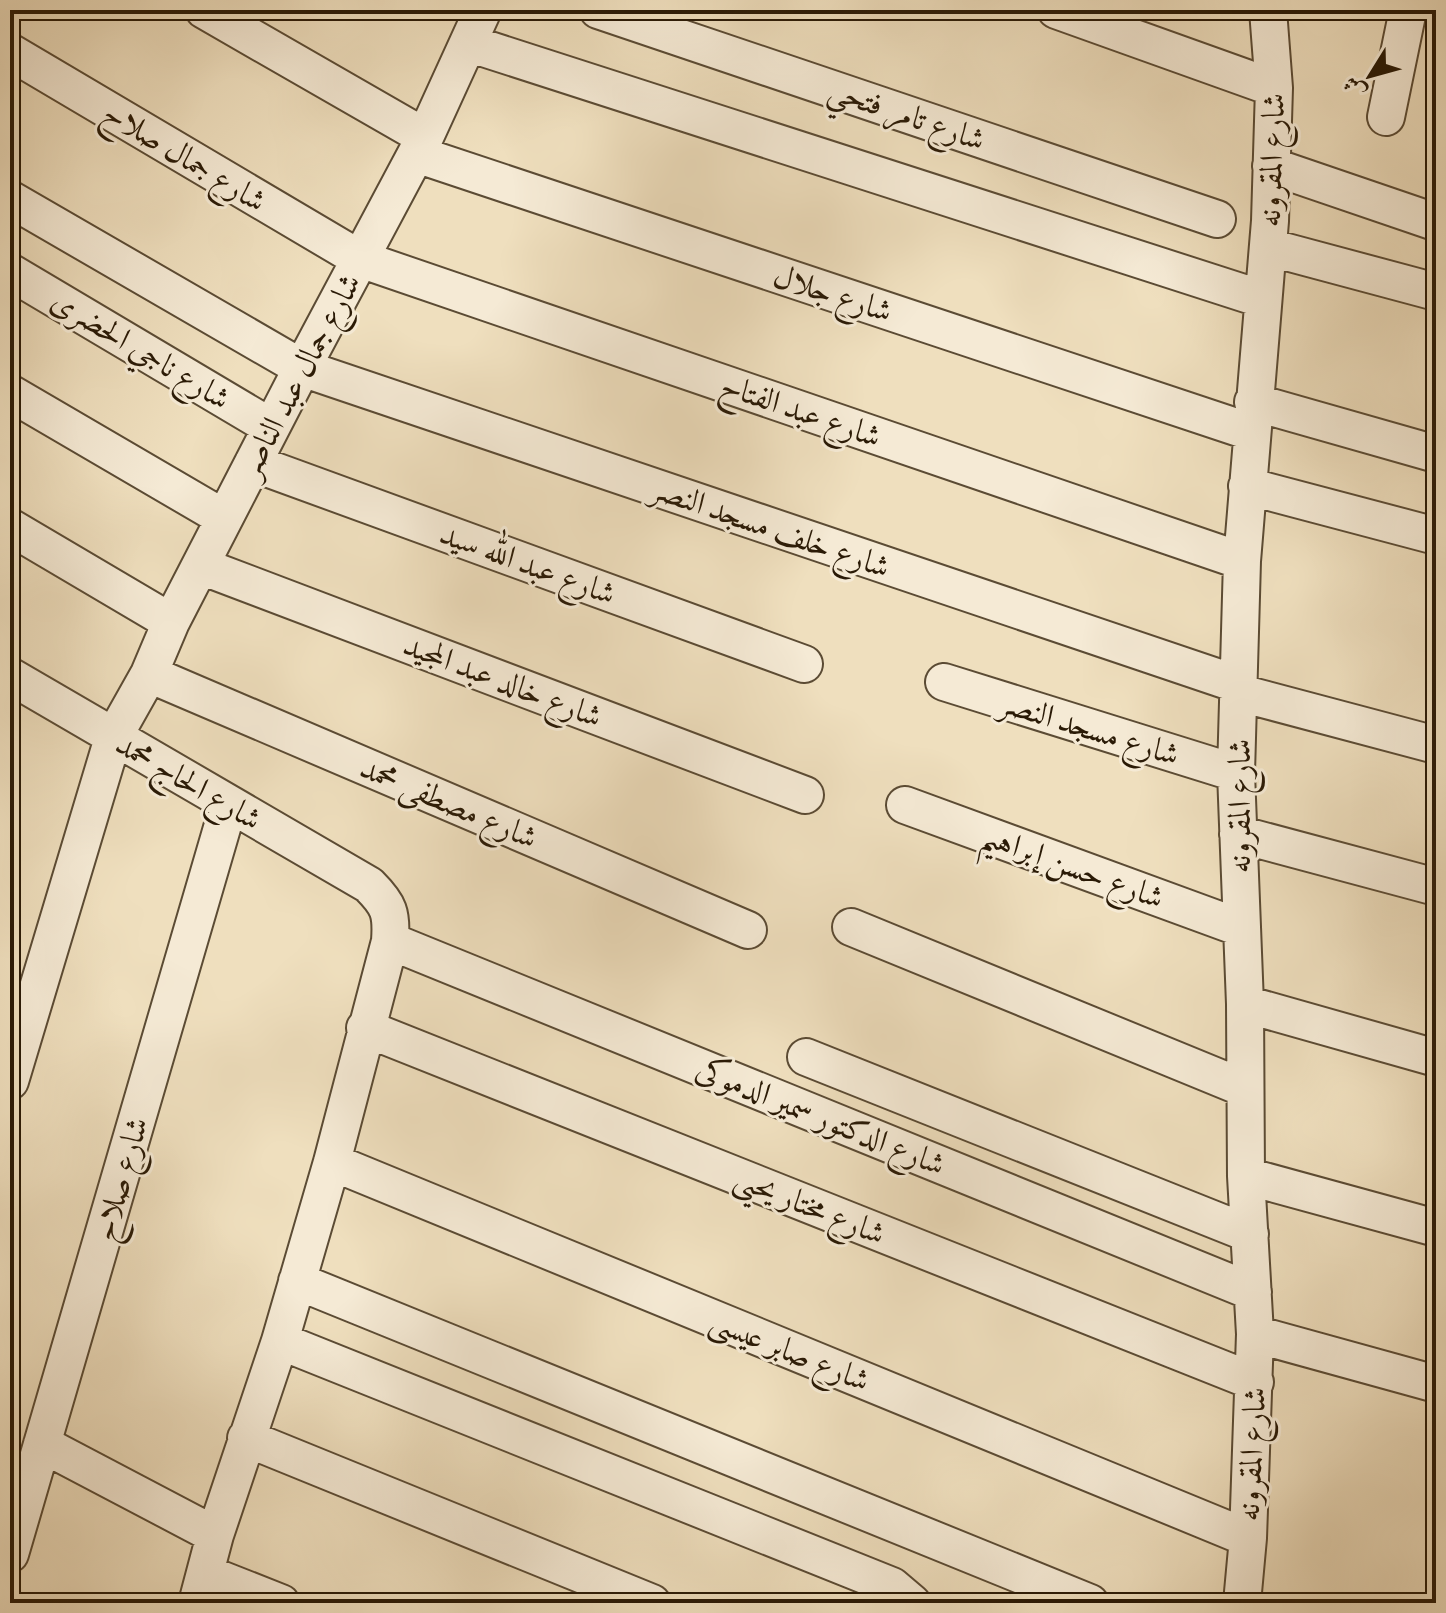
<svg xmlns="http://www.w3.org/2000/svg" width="1446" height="1613" font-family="'EB Garamond',Amiri,serif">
	<rect width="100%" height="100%" fill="#efdfbe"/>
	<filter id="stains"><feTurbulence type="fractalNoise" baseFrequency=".0025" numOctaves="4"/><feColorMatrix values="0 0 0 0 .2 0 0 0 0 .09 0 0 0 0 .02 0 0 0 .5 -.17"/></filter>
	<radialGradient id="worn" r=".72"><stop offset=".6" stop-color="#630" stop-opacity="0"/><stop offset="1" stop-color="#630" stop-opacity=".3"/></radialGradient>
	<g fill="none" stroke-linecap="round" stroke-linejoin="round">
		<defs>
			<path id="street" d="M 204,10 L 425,137
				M 598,10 L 1217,219
				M 1056,10 L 1274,88
				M 468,43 L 1262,299
				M 10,52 L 360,259 L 1242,561
				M 1386,117 L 1408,10
				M 416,154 L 1251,432
				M 1271,166 L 1432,221
				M 10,199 L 302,368 L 1240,685
				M 1268,247 L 1436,292
				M 10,272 L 271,427
				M 10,393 L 224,518
				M 1253,402 L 1436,454
				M 253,463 L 804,664
				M 1247,486 L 1436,536
				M 10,527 L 171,622
				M 201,566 L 805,795
				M 149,674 L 748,930
				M 10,676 L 369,885 C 389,905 392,913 390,941 L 332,1162 L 280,1341 L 215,1535 L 197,1603
				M 944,682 L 1236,773
				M 1240,693 L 1436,745
				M 905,805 L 1241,928
				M 1238,834 L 1436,887
				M 851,927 L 1244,1088
				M 390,941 L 1253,1292
				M 1245,1004 L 1436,1058
				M 365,1028 L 1255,1382
				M 806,1057 L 1250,1234
				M 10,1081 L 113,738 L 149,674 L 171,622 L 302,368 L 425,137 L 483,10
				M 332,1162 L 1248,1538
				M 1246,1176 L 1436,1228
				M 297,1281 L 1090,1603
				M 1255,1334 L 1436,1384
				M 280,1341 L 892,1586 L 912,1603
				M 246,1438 L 652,1603
				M 42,1444 L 215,1535
				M 10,1554 L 229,804
				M 205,1573 L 281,1603
				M 1242,1603 L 1248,1538 L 1255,1334 L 1246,1176 L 1245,1004 L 1236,773 L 1242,561 L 1270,221 L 1274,88 L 1268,10"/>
		</defs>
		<!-- street casing -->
		<use href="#street" stroke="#5b4b34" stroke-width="40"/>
		<!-- street -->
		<use href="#street" stroke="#f5ead5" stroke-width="36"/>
	</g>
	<g text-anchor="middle" stroke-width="6" stroke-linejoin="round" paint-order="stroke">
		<!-- street labels -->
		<g font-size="32" fill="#2a1a06" stroke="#f5ead5">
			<text transform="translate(907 114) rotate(19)" y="11">شارع تامر فتحي</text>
			<text transform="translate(185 156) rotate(31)" y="11">شارع جمال صلاح</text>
			<text transform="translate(1271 160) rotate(-88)" y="11">شارع المقرونه</text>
			<text transform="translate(833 293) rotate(18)" y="11">شارع جلال</text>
			<text transform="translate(141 349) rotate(31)" y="11">شارع ناجي الحضرى</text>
			<text transform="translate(299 375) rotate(-62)" y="11">شارع جمال عبد الناصر</text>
			<text transform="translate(801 410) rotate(19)" y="11">شارع عبد الفتاح</text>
			<text transform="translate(771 527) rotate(19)" y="11">شارع خلف مسجد النصر</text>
			<text transform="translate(528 563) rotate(20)" y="11">شارع عبد الله سيد</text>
			<text transform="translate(503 680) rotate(21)" y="11">شارع خالد عبد المجيد</text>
			<text transform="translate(1090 728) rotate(17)" y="11">شارع مسجد النصر</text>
			<text transform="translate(189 781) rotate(30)" y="11">شارع الحاج محمد</text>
			<text transform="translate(449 802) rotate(23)" y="11">شارع مصطفى محمد</text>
			<text transform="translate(1239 806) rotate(-90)" y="11">شارع المقرونه</text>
			<text transform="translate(1073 866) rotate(20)" y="11">شارع حسن إبراهيم</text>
			<text transform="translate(821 1116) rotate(22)" y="11">شارع الدكتور سمير الدموكى</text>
			<text transform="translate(120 1179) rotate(-74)" y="11">شارع صلاح</text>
			<text transform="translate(810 1205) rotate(22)" y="11">شارع مختار يحيى</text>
			<text transform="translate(790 1350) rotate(22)" y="11">شارع صابر عيسى</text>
			<text transform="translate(1251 1454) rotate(-87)" y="11">شارع المقرونه</text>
		</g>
	</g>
	<!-- margin -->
	<rect width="1446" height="1613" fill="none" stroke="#efdfbe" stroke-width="40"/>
	<rect x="12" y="12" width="1422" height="1589" fill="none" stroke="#2a1a06" stroke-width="4"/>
	<rect x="20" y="20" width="1406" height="1573" fill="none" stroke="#2a1a06" stroke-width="2"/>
	<!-- north arrow -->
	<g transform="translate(1370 76) rotate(233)" stroke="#f5ead5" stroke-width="6" paint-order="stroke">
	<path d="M0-6L14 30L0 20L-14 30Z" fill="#2a1a06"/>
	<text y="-12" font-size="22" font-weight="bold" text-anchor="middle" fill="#2a1a06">ش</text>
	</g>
	<rect width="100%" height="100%" filter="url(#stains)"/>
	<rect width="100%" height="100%" fill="url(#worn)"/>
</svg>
